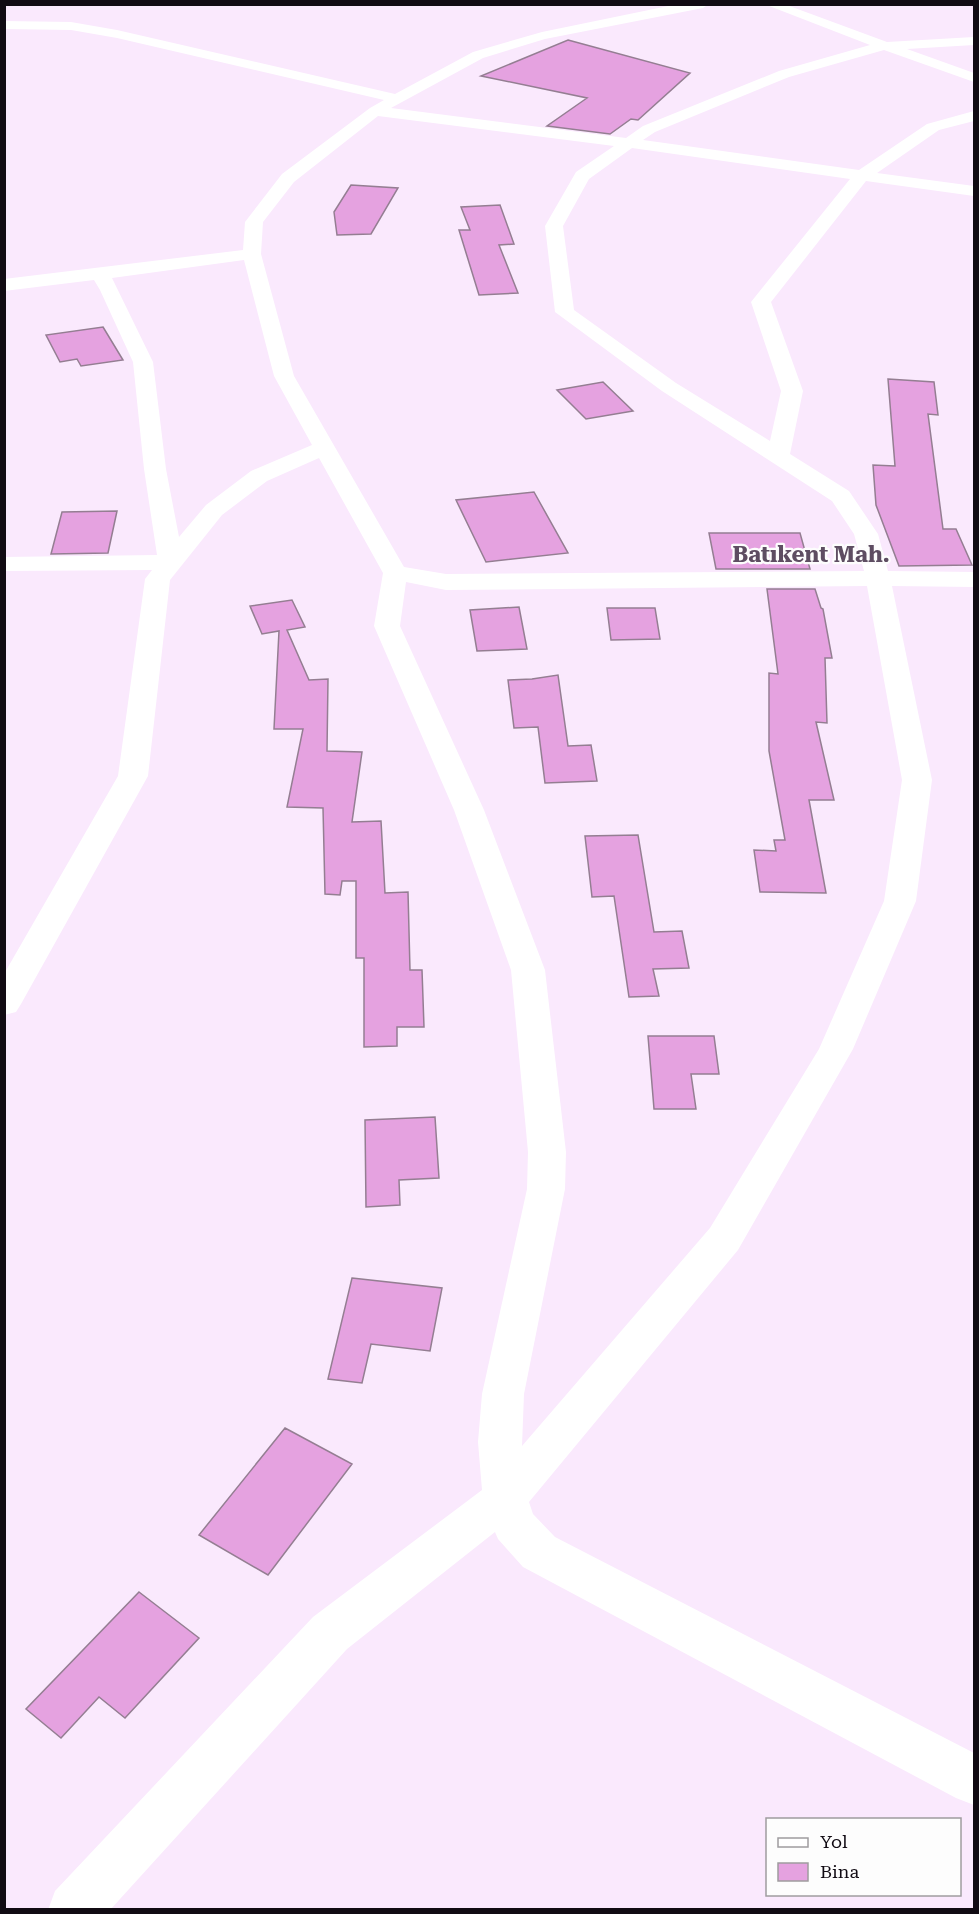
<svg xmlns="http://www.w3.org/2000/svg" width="979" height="1914" font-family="'Roboto Serif',serif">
	<rect width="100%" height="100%" fill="#fae9fd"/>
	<!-- building -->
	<path fill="#e5a2e0" stroke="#947e92" stroke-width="1.5" d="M 568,40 L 690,73 L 638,120 L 631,119 L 610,134 L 547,126 L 587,98 L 481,76 Z
		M 351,185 L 398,188 L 371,234 L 337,235 L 334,212 Z
		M 500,205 L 514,244 L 499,245 L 518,293 L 479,295 L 459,230 L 470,230 L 461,207 Z
		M 103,327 L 123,360 L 81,366 L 77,359 L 60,362 L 46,335 Z
		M 888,379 L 934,382 L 938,415 L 928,414 L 943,529 L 956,529 L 972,565 L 899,566 L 876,505 L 873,465 L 895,466 Z
		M 603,382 L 633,411 L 586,419 L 557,390 Z
		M 534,492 L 568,553 L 486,562 L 456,500 Z
		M 117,511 L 108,553 L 51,554 L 62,512 Z
		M 709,533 L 800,533 L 810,569 L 716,569 Z
		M 767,589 L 815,589 L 821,608 L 823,609 L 832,658 L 825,658 L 827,723 L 816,722 L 834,800 L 809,800 L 826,893 L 760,892 L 754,850 L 776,851 L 774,840 L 785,840 L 769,751 L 769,673 L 778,674 Z
		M 292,600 L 305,627 L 287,630 L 309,680 L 328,679 L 327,751 L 362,752 L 352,822 L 381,821 L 385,893 L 408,892 L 410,970 L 422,970 L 424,1027 L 397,1027 L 397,1046 L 364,1047 L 364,958 L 356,958 L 356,881 L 342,881 L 340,895 L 325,894 L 323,808 L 287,807 L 303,729 L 274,729 L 279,631 L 262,634 L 250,606 Z
		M 519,607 L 527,649 L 477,651 L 470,610 Z
		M 607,608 L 655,608 L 660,639 L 611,640 Z
		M 558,675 L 568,746 L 591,745 L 597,781 L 545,783 L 538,727 L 514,728 L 508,680 L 532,679 Z
		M 638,835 L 654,932 L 682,931 L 689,968 L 653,969 L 659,996 L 629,997 L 614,896 L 592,897 L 585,836 Z
		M 648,1036 L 714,1036 L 719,1074 L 691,1074 L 696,1109 L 654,1109 Z
		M 435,1117 L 439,1178 L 399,1180 L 400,1205 L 366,1207 L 365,1120 Z
		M 352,1278 L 442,1288 L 430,1351 L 371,1344 L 362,1383 L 328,1379 Z
		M 285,1428 L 352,1464 L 268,1575 L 199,1535 Z
		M 139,1592 L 199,1638 L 125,1718 L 99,1697 L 61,1738 L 26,1709 Z"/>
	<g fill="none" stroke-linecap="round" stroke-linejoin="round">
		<!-- street -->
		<path fill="#fff" fill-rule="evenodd" d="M 678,4 L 709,4 L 703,8 L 545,39 L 483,58 L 391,108 L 626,138 L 643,126 L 779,71 L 870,45 L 764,4 L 784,4 L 887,42 L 974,37 L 974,45 L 907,49 L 974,73 L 974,82 L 884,50 L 789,77 L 655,132 L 643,140 L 859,170 L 927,124 L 974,111 L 974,121 L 939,130 L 877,173 L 974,186 L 974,196 L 866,181 L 771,302 L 803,391 L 790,454 L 849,491 L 878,534 L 888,571 L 974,572 L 974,587 L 892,586 L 932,780 L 916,901 L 853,1049 L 738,1250 L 529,1502 L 533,1514 L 555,1537 L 974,1753 L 974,1805 L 956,1798 L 523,1567 L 498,1539 L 495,1532 L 347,1649 L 110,1910 L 48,1910 L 55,1891 L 313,1617 L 482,1490 L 478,1442 L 482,1394 L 527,1189 L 528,1152 L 511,970 L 454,810 L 374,626 L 383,573 L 319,458 L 267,481 L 222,515 L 170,580 L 148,776 L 21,1004 L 16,1012 L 4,1015 L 4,974 L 118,776 L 145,579 L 152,570 L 4,571 L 4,557 L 157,555 L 144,469 L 133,362 L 100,290 L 94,280 L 4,291 L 4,279 L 243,250 L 245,222 L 282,174 L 370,108 L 384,100 L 117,38 L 71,30 L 4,29 L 4,21 L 71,22 L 117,30 L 395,94 L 473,52 L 542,32 ZM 378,116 L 614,146 L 576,172 L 545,226 L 555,312 L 662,391 L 832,501 L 854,534 L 864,571 L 446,574 L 404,567 L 294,376 L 261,254 L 263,222 L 294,182 ZM 632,148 L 850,179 L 751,302 L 781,391 L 770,441 L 676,383 L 574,310 L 563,226 L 589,179 ZM 244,260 L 274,376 L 312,445 L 251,471 L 206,505 L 179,537 L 166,469 L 153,362 L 112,278 ZM 406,582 L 446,590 L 867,586 L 902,780 L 884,901 L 819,1049 L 710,1228 L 522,1446 L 524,1394 L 565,1189 L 566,1152 L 545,970 L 484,810 L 400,626 Z"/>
	</g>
	<g text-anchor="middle" stroke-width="4.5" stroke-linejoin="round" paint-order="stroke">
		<!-- far-district labels -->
		<g font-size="22" font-weight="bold" fill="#5e4d62" stroke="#fdfdfd">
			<text x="811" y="562">Batıkent Mah.</text>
		</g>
	</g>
	<!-- border -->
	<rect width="979" height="1914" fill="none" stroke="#110b13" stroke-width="12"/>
	<!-- legend -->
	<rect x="766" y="1818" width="195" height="78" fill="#fdfdfd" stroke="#9f9c9f" stroke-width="1.5"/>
	<rect x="778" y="1838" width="30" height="9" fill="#ffffff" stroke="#9f9c9f" stroke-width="1.5"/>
	<text x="820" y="1848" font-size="18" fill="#110b13">Yol</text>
	<rect x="778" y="1863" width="30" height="18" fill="#e5a2e0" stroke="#9f9c9f" stroke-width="1.5"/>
	<text x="820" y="1878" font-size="18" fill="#110b13">Bina</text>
</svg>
